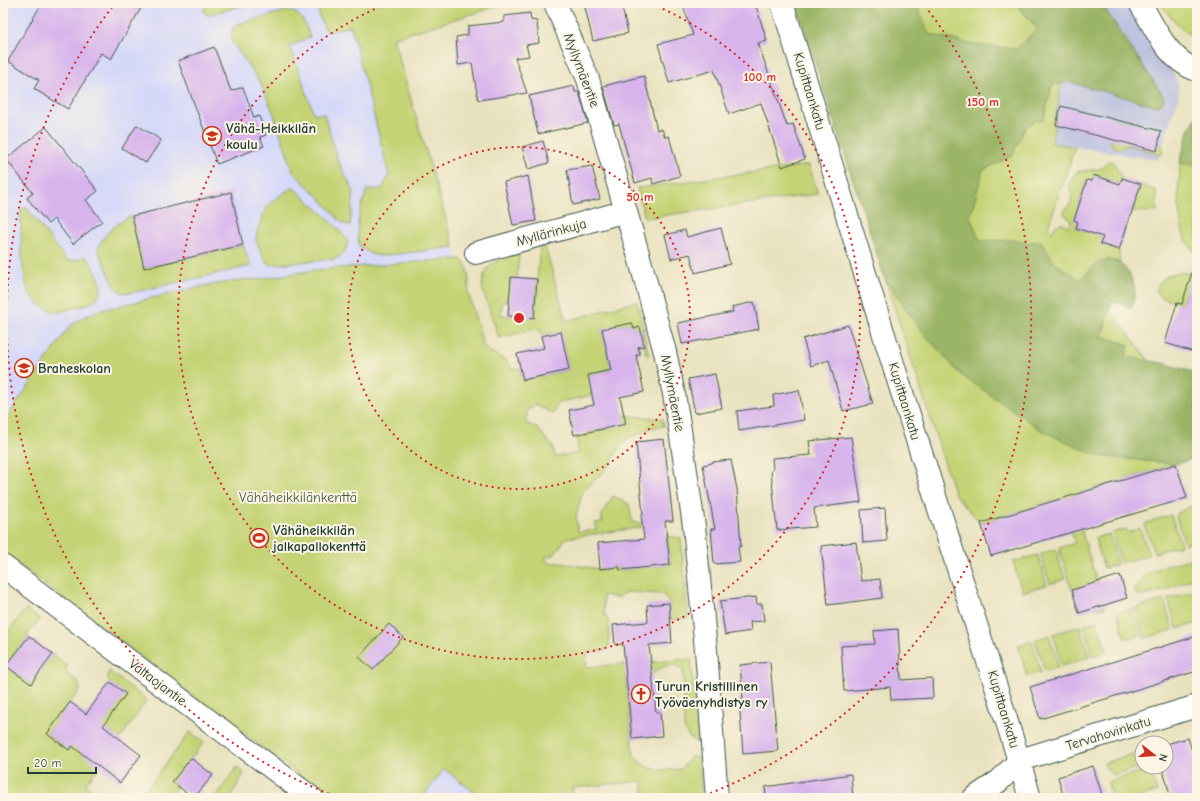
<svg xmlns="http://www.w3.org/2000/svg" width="1200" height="801" font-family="'Comic Neue',sans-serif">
	<rect width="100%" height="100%" fill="#fcf5e5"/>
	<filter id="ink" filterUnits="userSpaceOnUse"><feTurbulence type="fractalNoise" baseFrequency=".025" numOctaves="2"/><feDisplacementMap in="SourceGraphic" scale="8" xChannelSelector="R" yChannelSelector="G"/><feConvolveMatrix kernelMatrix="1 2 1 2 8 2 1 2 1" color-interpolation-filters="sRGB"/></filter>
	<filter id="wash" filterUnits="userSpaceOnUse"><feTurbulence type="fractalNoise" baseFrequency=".012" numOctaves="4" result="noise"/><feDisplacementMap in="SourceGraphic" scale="16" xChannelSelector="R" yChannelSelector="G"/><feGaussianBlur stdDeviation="0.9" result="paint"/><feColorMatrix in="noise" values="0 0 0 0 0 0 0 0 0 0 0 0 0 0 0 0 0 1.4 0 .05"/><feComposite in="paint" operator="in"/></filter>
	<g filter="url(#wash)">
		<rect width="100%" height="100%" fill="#e9e2bf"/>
		<!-- built -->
		<path fill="#d6d8f9" d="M 3,3 L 508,3 L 393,38 L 459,262 L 268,277 L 77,325 L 3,423 Z
			M 444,769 L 482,798 L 422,798 Z"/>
		<!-- industrial -->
		<path fill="#bec3de" d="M 1073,3 L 1126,3 L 1174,75 L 1179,87 L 1178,99 L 1158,160 L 1052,143 Z"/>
		<!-- green -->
		<path fill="#c4d375" stroke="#728854" d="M 209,3 L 252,3 L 208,15 L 204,12 L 204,9 Z
			M 319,3 L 508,3 L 393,38 L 454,247 L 381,256 L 371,254 L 359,246 C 355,226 360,209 367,190 L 382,189 L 389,175 L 351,26 L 327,32 C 322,22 316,15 319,3 Z
			M 796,3 L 1073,3 L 1052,143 L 1075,147 L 1048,228 L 1052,233 L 1055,226 L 1062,223 L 1069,226 L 1071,224 L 1070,219 L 1064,214 L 1065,209 C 1075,203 1071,193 1069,184 L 1076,172 L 1100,169 L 1107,162 L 1113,161 L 1122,178 L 1120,184 L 1094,175 L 1092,181 L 1087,180 L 1074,220 L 1078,222 L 1076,228 L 1103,237 L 1101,244 L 1119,250 L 1119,256 L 1120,263 L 1107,260 L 1084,276 L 1196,422 L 1197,457 L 1071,496 L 1105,608 L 1094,608 L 1087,585 L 1072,590 L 1059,548 L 1075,543 L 1061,499 L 981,523 L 955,495 Z
			M 1159,3 L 1197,3 L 1197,41 L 1180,27 Z
			M 286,11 C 302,11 305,24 310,37 L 290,46 L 314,114 L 324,114 L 338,161 L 354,192 L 350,226 L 341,222 L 322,200 L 296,175 L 290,166 L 288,156 L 273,112 L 260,82 L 232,42 L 231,35 L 233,28 L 238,24 Z
			M 1116,119 L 1124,122 L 1120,141 L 1158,142 L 1163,146 L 1162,155 L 1128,145 L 1120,149 L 1112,146 L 1111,139 Z
			M 1197,125 L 1197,255 L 1185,240 L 1180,218 L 1178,196 L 1181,155 Z
			M 809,165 L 818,194 L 645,218 L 637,188 Z
			M 1141,184 L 1150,189 L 1156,190 L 1157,211 L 1156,212 L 1132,211 Z
			M 291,188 L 294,188 C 312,205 334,221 348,241 C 346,251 343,256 334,259 L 269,265 L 263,257 L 256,240 L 258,228 L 265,210 L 271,202 Z
			M 24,208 L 27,208 L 67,261 L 77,260 L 85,256 L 88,258 C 91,263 101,280 101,285 C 103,302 82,307 70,309 C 66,310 62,312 58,312 C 48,312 33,301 29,292 C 20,274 21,231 21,210 Z
			M 132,216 L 144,268 L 243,245 L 251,266 L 130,293 L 120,292 L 115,287 L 98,250 C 103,233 116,223 132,216 Z
			M 545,246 L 566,321 L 637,301 L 649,355 L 646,354 L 641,328 L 634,329 L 632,323 L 602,329 L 611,370 L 590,374 L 592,395 L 558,403 L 553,414 L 535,404 L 527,411 L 526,423 L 538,429 L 553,447 L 555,457 L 578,453 L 577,437 L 588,435 L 588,432 L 609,428 L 607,419 L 624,415 L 663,419 L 664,426 L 651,428 L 627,439 L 620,446 L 609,466 L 583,491 L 576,516 L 578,532 L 596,530 L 595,523 L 602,522 L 602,514 L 613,496 L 629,504 L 632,522 L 645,524 L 644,527 L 566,538 L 554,555 L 545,557 L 548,563 L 559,563 L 600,569 L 619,567 L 620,570 L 670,565 L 667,536 L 681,538 L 688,618 L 670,620 L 669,603 L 663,594 L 626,592 L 618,598 L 603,595 L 604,612 L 609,623 L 609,646 L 606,650 L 587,653 L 586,667 L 691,659 L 698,743 L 688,736 L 684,728 L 683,669 L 674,665 L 662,667 L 652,674 L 626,676 L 633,752 C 642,772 662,771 681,769 L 691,757 L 699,758 L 702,798 L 644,798 L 642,781 L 572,788 L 573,798 L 482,798 L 444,769 L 422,798 L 330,798 L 3,553 L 3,423 L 70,326 L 84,317 L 97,311 L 204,286 L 249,279 L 254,280 L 314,270 L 455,259 C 457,259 460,259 462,260 C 469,264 470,285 468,292 L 484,348 L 507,361 L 511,368 L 520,369 L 523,380 L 569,370 L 561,332 L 541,336 L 539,328 L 499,338 L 482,288 C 483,261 498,261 519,254 L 517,278 L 509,302 L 502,302 L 501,315 L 520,317 L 521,304 L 535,305 L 540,247 Z
			M 1180,272 L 1195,275 L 1197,295 L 1186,292 L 1182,304 C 1173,301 1161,300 1156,291 C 1159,278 1168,274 1180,272 Z
			M 1190,506 L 1197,532 L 1197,540 L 1185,544 L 1176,517 L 1178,513 Z
			M 1171,515 L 1181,545 L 1154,553 L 1145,527 L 1146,523 Z
			M 1140,528 L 1149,555 L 1121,563 L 1112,533 L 1126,529 L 1128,533 Z
			M 1109,534 L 1118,564 L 1104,568 L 1095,538 Z
			M 1056,549 L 1065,579 L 1050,584 L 1041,554 Z
			M 1038,555 L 1047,585 L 1022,592 L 1013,562 Z
			M 1190,559 L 1195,577 C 1181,583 1151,598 1137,595 L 1135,592 C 1139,569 1171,565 1190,559 Z
			M 1195,591 L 1197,598 L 1197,623 L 1177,629 L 1168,599 Z
			M 1164,600 L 1173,630 L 1144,638 L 1135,608 Z
			M 26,609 L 40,619 L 27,635 L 29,636 L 6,666 L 30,684 L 53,654 L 68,666 L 64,671 L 78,682 L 80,690 L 47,734 L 69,750 L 92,719 L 110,682 L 107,678 L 109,671 L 147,700 L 120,739 L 85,785 L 102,798 L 3,798 L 3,639 Z
			M 1132,609 L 1140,635 L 1125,639 L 1117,613 Z
			M 1097,621 L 1107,652 L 1093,656 L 1084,625 Z
			M 1080,626 L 1090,657 L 1062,666 L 1053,634 Z
			M 1049,635 L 1059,667 L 1045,671 L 1035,640 Z
			M 1032,641 L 1041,672 L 1027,676 L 1018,645 Z
			M 190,732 L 204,742 L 173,782 L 177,786 L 169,798 L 140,798 Z
			M 1142,751 L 1142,767 L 1113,775 L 1106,769 L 1104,763 Z
			M 237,767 L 244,773 L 230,798 L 215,798 Z
			M 1148,769 L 1150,769 L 1157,792 L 1144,795 L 1144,798 L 1112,798 L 1111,797 L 1108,782 Z"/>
		<!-- forest -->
		<path fill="#9bb566" stroke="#5d794d" d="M 796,3 L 916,3 L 929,34 L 970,44 L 1016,49 L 1037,29 L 1015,3 L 1101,3 L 1164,97 L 1163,103 L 1158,106 L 1152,105 L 1070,82 L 1052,85 L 1044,119 L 1035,121 L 1025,128 L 1012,156 L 983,170 L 970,217 L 980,241 L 1013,240 L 1027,243 L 1041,241 L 1054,262 L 1080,280 C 1087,273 1096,261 1107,260 C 1122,259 1131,274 1134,286 C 1136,292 1133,301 1132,308 L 1112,301 L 1102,336 L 1129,345 L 1126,357 L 1163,363 L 1196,373 L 1194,382 L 1197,385 L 1197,457 L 1176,464 L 1098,456 L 1041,430 L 960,374 L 920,329 L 885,279 Z
			M 1197,116 L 1197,166 L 1180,163 L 1189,129 Z"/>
		<g id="blocks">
			<!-- building -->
			<path fill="#d7b4ec" d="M 42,3 L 144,3 L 111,59 L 101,53 L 68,109 L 34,89 L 39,80 L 8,61 Z
				M 584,3 L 621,3 L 628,33 L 593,41 Z
				M 682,3 L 755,3 L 767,41 L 758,43 L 787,126 L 793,124 L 805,159 L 782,167 L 761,103 L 729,114 L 714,70 L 669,83 L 658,44 L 693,35 Z
				M 530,13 L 531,20 L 537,21 L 539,43 L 526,45 L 529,56 L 515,58 L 527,93 L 478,100 L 472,63 L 458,65 L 456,37 L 468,35 L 468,26 L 504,22 L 504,16 Z
				M 214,47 L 231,91 L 243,87 L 254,118 L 259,116 L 266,135 L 260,137 L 264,146 L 217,164 L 178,61 Z
				M 644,76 L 657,130 L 662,129 L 665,137 L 669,136 L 680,176 L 653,184 L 652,178 L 635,183 L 619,124 L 614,125 L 603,86 Z
				M 574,86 L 575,92 L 579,92 L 588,123 L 538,134 L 529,96 Z
				M 1061,106 L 1161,131 L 1157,151 L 1056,125 Z
				M 137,125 L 161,140 L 146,163 L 122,148 Z
				M 46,127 L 98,191 L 86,200 L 102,221 L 73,244 L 54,219 L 48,224 L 27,198 L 33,193 L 6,159 Z
				M 543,141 L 549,163 L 528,169 L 522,147 Z
				M 592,166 L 600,199 L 573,205 L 567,170 Z
				M 1093,175 L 1120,184 L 1122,178 L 1141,184 L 1119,250 L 1100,244 L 1103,237 L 1076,228 L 1078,222 L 1074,220 L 1087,180 L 1092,181 Z
				M 528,176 L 536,221 L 513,225 L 504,182 Z
				M 231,192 L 243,245 L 144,268 L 132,216 Z
				M 721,228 L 730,264 L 695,273 L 690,254 L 671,259 L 665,235 L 685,230 L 687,237 Z
				M 1193,269 L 1197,270 L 1197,353 L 1165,343 L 1177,303 L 1182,304 Z
				M 511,277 L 537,279 L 534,318 L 508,316 Z
				M 754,302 L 759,329 L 682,344 L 678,323 L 733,312 L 732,307 Z
				M 632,323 L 634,329 L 640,327 L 644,346 L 638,347 L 640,355 L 636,355 L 644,392 L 620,397 L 626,424 L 574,435 L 569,410 L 594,405 L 588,375 L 611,370 L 602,329 Z
				M 848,325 L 873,404 L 843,411 L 829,360 L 811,366 L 803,339 Z
				M 561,332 L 569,370 L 523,380 L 517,354 L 544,348 L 541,336 Z
				M 715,374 L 722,408 L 695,413 L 688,379 Z
				M 799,390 L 804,420 L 739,431 L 737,411 L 774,406 L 773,395 Z
				M 851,437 L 861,502 L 814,508 L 816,527 L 777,530 L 771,471 L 773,470 L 772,458 L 811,455 L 809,441 Z
				M 664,439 L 673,521 L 665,521 L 670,565 L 620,570 L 619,567 L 600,569 L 598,543 L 644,539 L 641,515 L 643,515 L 636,442 Z
				M 731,460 L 737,489 L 741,546 L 738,547 L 740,562 L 714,564 L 711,529 L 715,529 L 703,465 L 712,463 L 712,462 Z
				M 1176,464 L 1187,498 L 991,556 L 981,523 Z
				M 885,508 L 887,541 L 863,543 L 861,510 Z
				M 856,542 L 861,581 L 880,579 L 882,598 L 828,605 L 821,546 Z
				M 1120,575 L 1127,598 L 1079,613 L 1072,590 Z
				M 756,597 L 757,604 L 762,604 L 764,621 L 750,622 L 751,631 L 725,635 L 720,601 Z
				M 669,603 L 672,643 L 649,645 L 656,712 L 660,712 L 662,736 L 632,739 L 623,644 L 615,645 L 613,625 L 648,622 L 647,605 Z
				M 389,624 L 403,637 L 373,670 L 359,657 Z
				M 898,629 L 901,680 L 932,678 L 933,698 L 891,700 L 890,687 L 844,691 L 841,646 L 875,644 L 874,631 Z
				M 29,636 L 53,654 L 31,684 L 6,666 Z
				M 1197,636 L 1197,671 L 1040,719 L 1030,687 Z
				M 770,662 L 778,751 L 743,754 L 739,699 L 743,699 L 740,665 Z
				M 110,682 L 126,694 L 103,726 L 141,755 L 120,783 L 72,746 L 69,750 L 47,734 L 70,702 L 86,714 Z
				M 1188,738 L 1197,767 L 1197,798 L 1171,798 L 1162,767 L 1166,767 L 1166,744 Z
				M 191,758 L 213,775 L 194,798 L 172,782 Z
				M 1093,766 L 1103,798 L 1064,798 L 1058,777 Z
				M 851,774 L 853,798 L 766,798 L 765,787 Z"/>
		</g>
	</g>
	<g filter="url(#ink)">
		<use href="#blocks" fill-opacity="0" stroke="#3d5649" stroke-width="1"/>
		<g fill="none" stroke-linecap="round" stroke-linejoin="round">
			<defs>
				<path id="minor" d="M 555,3 L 588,79 L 641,264 L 665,352 L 674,394 L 680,430 L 694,526 L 706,650 L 717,798
					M 782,3 C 830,159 877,316 927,471 C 961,580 998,688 1030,798
					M 1140,3 C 1154,26 1168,61 1197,70
					M 476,253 L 626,211
					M 3,566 L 312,798
					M 974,798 L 999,781 L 1020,760 L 1197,706"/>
			</defs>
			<!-- minor casing -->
			<use href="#minor" stroke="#3d5649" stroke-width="24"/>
			<!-- minor -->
			<use href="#minor" stroke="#fff" stroke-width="22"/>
		</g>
	</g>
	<!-- distance rings -->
	<g fill="none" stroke="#d62828" stroke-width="2" stroke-dasharray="2 4">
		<circle cx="519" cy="318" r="171"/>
		<path d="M652 4A341 341 0 1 1 386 4"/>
		<path d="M340 798A512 512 0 0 1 113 6M925 6A512 512 0 0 1 698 798"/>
	</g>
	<!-- icons -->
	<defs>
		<symbol id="school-ring" viewBox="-11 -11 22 22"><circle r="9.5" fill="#fcf5e5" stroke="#c8321e" stroke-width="1.5"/><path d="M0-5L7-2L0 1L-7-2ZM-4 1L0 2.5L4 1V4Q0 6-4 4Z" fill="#c8321e"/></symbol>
		<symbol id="stadium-ring" viewBox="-11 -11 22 22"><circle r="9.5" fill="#fcf5e5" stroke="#c8321e" stroke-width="1.5"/><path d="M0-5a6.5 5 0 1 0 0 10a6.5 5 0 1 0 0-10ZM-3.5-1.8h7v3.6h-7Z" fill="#c8321e"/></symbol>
		<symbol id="church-ring" viewBox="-11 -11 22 22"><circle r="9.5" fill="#fcf5e5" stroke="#c8321e" stroke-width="1.5"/><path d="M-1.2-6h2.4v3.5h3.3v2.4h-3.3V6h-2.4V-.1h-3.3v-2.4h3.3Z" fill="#c8321e"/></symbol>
	</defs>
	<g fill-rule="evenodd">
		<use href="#school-ring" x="201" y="125" width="22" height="22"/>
		<use href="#school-ring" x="13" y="357" width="22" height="22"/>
		<use href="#stadium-ring" x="248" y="527" width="22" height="22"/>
		<use href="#church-ring" x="630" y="683" width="22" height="22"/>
	</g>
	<g text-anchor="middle" stroke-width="4" stroke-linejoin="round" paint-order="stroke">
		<!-- street labels -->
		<g font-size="14" fill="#1f3d34" stroke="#fcf5e5">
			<text transform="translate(582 70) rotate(69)" y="5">Myllymäentie</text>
			<text transform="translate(810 91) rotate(73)" y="5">Kupittaankatu</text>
			<text transform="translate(551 232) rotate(-15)" y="5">Myllärinkuja</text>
			<text transform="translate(673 393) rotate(79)" y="5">Myllymäentie</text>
			<text transform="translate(905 401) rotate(73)" y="5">Kupittaankatu</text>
			<text transform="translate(158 682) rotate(37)" y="5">Valtaojantie</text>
			<text transform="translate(1004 709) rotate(73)" y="5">Kupittaankatu</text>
			<text transform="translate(1108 733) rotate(-17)" y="5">Tervahovinkatu</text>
		</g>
		<!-- poi labels -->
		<g font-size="14" font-weight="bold" fill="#1f3d34" stroke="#fcf5e5" text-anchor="start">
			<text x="226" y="133">Vähä-Heikkilän<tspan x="226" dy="16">koulu</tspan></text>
			<text x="38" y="373">Braheskolan</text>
			<text x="273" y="535">Vähäheikkilän<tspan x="273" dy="16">jalkapallokenttä</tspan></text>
			<text x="655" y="691">Turun Kristillinen<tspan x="655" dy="16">Työväenyhdistys ry</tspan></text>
		</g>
		<!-- park labels -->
		<g font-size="14" fill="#405b41" stroke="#fcf5e5">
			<text x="298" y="502">Vähäheikkilänkenttä</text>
		</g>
	</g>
	<circle cx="519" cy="318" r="6" fill="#d62828" stroke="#fcf5e5" stroke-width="2"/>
	<g font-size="12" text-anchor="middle" font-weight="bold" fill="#d62828" stroke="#fcf5e5" stroke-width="4" stroke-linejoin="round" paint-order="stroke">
		<text x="760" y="81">100 m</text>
		<text x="983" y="106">150 m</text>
		<text x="640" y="201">50 m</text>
	</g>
	<!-- margin -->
	<rect width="1200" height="801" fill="none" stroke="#fcf5e5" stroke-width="16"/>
	<!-- north arrow -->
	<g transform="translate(1154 755) rotate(107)"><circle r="19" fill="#fcf5e5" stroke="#a4ab9e"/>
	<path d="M0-3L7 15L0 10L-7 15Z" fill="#c8321e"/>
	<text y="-6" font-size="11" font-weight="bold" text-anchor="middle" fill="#1f3d34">N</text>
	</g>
	<!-- scale -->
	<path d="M28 767v6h68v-6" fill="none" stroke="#1f3d34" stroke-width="2"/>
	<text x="34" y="767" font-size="12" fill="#1f3d34" stroke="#fcf5e5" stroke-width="3" paint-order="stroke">20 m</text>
</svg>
